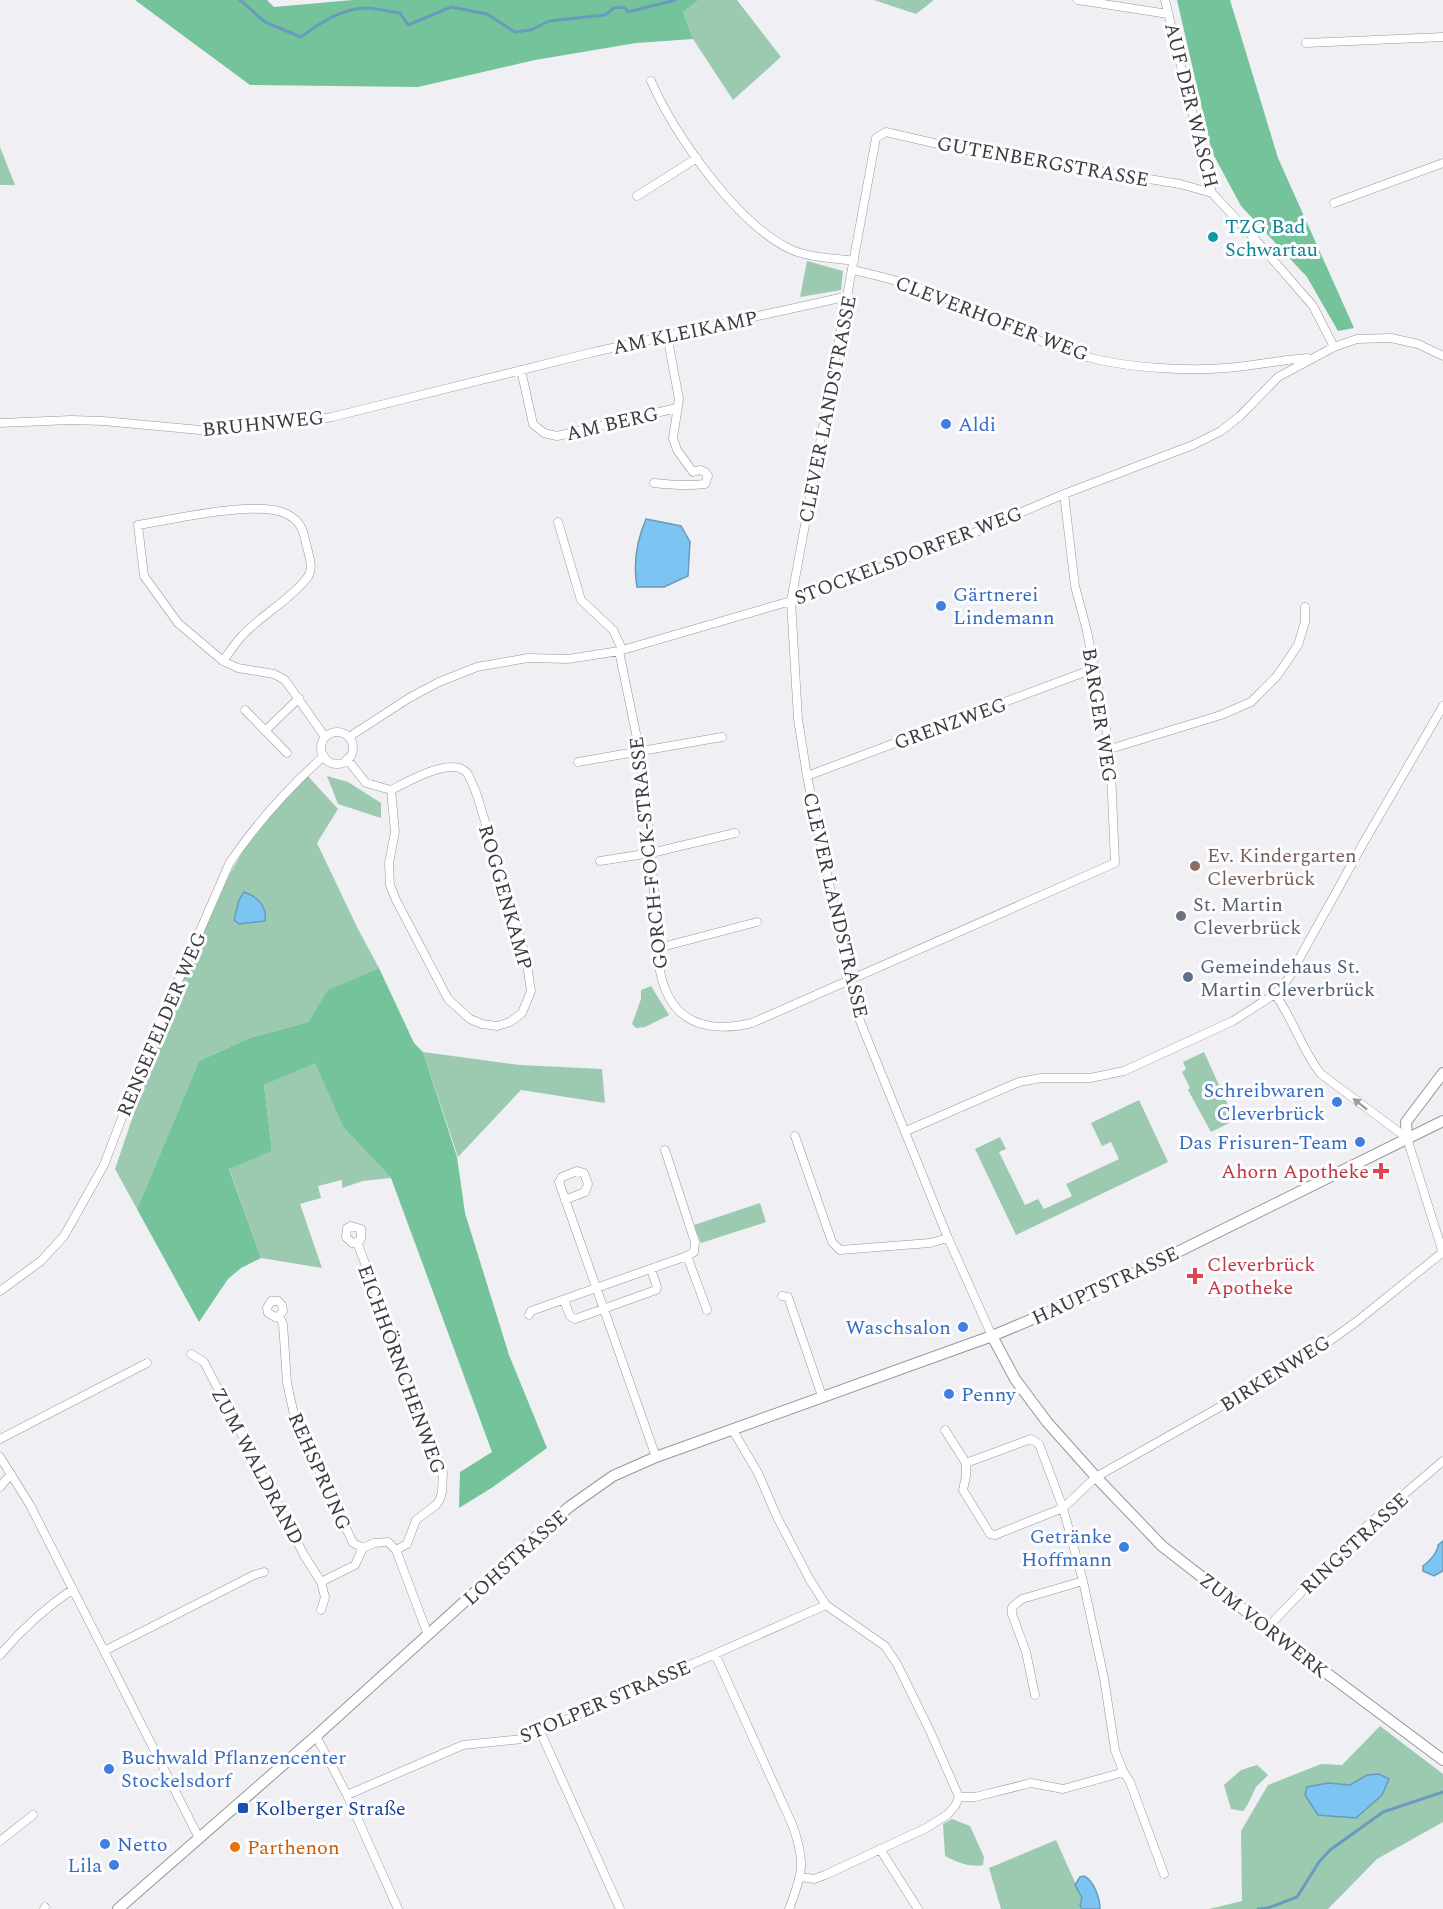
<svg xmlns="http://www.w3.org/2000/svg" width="1443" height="1909" font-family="Spectral,serif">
	<rect width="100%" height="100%" fill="#efeff4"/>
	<!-- green -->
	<path fill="#9ccab1" d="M 699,0 L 737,0 L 781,57 L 733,100 L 693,39 L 683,12 Z
		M 874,0 L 934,0 L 916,14 Z
		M 0,147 L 15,185 L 0,185 Z
		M 807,261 L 843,271 L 841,290 L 800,297 Z
		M 306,774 L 338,809 L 317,843 L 357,927 L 379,968 L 329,990 L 308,1022 L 249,1038 L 199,1061 L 137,1209 L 115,1169 L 194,936 L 258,825 Z
		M 327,776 L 348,782 L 381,803 L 381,818 L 338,804 Z
		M 651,986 L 669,1015 L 645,1027 L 636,1028 L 632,1024 L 641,999 L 641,990 Z
		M 423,1052 L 520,1065 L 602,1069 L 605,1103 L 521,1090 L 458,1157 Z
		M 1204,1052 L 1235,1120 L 1211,1132 L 1188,1090 L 1190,1088 L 1182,1072 L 1186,1069 L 1183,1062 Z
		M 315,1062 L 343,1127 L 391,1178 L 363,1181 L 342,1188 L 342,1180 L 318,1186 L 321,1198 L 300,1204 L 322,1268 L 261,1258 L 229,1168 L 272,1151 L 264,1085 Z
		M 1139,1100 L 1168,1162 L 1016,1235 L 975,1149 L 1000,1137 L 1006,1149 L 999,1152 L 1025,1205 L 1038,1199 L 1044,1209 L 1072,1196 L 1066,1184 L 1119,1159 L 1111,1142 L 1102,1146 L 1091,1123 Z
		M 760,1203 L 766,1222 L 701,1243 L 694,1225 Z
		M 1380,1726 L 1443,1774 L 1443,1822 L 1377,1859 L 1328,1909 L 1209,1909 L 1242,1901 L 1241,1831 L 1268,1785 L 1321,1764 L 1342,1765 Z
		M 1257,1765 L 1268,1775 L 1256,1787 L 1248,1804 L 1243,1811 L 1231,1809 L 1224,1785 L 1241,1770 Z
		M 952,1819 L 970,1826 L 984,1857 L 983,1865 C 971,1868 956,1862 945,1856 L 943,1824 Z
		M 1056,1840 L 1082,1898 L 1080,1905 L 1082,1909 L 1001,1909 L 989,1868 Z"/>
	<!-- forest -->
	<path fill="#75c39b" d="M 135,0 L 267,0 L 274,7 L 353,0 L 699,0 L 683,12 L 693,39 L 636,43 L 535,60 L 418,87 L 250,85 Z
		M 1177,0 L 1230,0 L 1278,158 L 1354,328 L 1338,331 L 1307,277 L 1241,206 L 1212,152 Z
		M 379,968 L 414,1043 L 423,1052 L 457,1157 L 465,1213 L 509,1355 L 547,1448 L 493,1487 L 459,1508 L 460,1472 L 492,1452 L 391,1178 L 343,1127 L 315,1063 L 264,1085 L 272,1151 L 229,1169 L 261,1258 L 241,1268 L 228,1279 L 199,1322 L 137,1209 L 199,1061 L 249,1038 L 308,1022 L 328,990 Z"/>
	<!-- water -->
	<path fill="#7cc4f2" stroke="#689bbc" stroke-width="1.5" d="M 646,519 L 681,526 L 690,542 L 688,576 L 664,587 L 637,587 C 633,563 636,542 646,519 Z
		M 244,892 C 258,897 267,906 265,921 L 239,924 L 234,920 L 239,900 Z
		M 1443,1541 L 1443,1571 L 1434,1576 L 1423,1571 L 1423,1566 C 1429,1562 1438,1552 1438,1545 Z
		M 1379,1774 L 1389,1779 L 1382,1795 L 1356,1818 L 1318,1815 L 1305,1795 L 1307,1787 L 1328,1783 L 1350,1785 L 1367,1775 Z
		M 1084,1876 C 1094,1881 1100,1898 1100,1909 L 1082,1909 L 1080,1905 L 1082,1898 L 1075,1885 L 1080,1877 Z"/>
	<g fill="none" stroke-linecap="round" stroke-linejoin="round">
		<!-- stream -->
		<path stroke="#689bbc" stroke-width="3" d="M 240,0 L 265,22 L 301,37 C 320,23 342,8 367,8 C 377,8 389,12 400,13 L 408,25 L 451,7 L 487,14 L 515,32 L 531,30 L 549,21 L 605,15 L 614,8 L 624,7 L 628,12 L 675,0
			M 1258,1909 L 1268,1908 L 1297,1897 L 1319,1862 L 1330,1850 L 1383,1812 L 1443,1792"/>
		<defs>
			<path id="street" d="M 1078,0 L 1168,14
				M 1165,0 L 1212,193 L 1254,238 L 1313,306 L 1334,347
				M 1306,43 L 1443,37
				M 651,81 C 675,135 736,223 790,249 C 809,258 834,258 854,261
				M 637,196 L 697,158
				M 1334,203 L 1443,163
				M 853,270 C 879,276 906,282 931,292 C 985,315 1038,345 1095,359 C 1133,368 1187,371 1226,368 C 1253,366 1280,360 1307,358
				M 521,370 L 533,424 L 544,433 L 557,436 L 677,408
				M 0,423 L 71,420 L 103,421 L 211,431 L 303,422 L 332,417 L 594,352 L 849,296
				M 654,483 C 672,485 688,486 705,484 L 708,476 L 705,472 L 700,470 L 693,472 L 677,450 L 673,438 L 679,399 L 667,335
				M 558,522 L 581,600 L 613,630 L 622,649
				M 619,651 L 640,753 L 651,853 L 660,971 C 670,1022 705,1034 752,1023 L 1115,863 L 1110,749 L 1087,631 L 1075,586 L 1064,494
				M 223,661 C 229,653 235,643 242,636 C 261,615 289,601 307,578 C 315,568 308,554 306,543 C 303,529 300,521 287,514 C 258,499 171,520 138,525 L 144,576 L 178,623 L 223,661 L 238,668 L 274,674 L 285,680 L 325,737
				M 245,710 L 287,753
				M 265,731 L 299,698
				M321 748a16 16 0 1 1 32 0a16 16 0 1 1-32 0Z
				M 349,737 L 409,698 L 439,682 L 477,667 L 528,658 L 568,659 L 619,651 L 791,601 L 969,535 L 1064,494 L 1193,445 L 1221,431 L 1240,416 L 1278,377 L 1334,347 L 1357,339 L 1391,338 L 1418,344 L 1443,356
				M 1110,749 L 1221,715 L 1251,702 L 1277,676 L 1298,645 L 1305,622 L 1305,607
				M 347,759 L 366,783 L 391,790 L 395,832 L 389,863 L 390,885 L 396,900 L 448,999 L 470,1019 L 482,1024 L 497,1026 L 510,1022 L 522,1013 L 531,991 L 526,958 L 477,795 C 474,788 471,779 467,773 C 453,755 407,782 391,790
				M 578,762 L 722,737
				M 807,776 L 1093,669
				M 600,861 L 651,853 L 735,833
				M 658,948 L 757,922
				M 1275,994 C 1293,1019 1302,1050 1321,1074 L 1407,1138 L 1443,1253
				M 906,1131 L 1019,1082 L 1041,1078 L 1090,1078 L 1124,1071 L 1233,1021 L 1275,994 L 1288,979 L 1364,842 L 1443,706
				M 795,1136 L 832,1242 L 840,1250 L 930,1243 L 948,1238
				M 565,1200 L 585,1192 L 588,1184 L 584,1173 L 577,1171 L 562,1177 L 559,1182 L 656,1457
				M 357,1242 L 352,1243 L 346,1237 L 347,1228 L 351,1226 L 361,1229 L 361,1239 L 357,1242 L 443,1472 L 442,1492 L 440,1499 L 436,1505 L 416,1520 L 407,1544 L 396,1550
				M 687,1256 L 707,1310
				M 0,1291 L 41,1261 L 64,1236 L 104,1165 L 145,1057 L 230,862 C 257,823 288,788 324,756
				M 782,1296 L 788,1297 L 822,1396
				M 564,1300 L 570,1316 L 575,1319 L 656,1290 L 657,1287 L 651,1269
				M 529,1315 L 531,1311 L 687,1256 L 694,1252 L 695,1242 L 665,1150
				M 279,1316 L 275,1317 L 268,1313 L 267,1308 L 271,1301 L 278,1301 L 282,1305 L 283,1311 L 279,1316 L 283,1324 L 287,1383 L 297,1428 L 310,1443 L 326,1493 L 338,1511 L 353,1543 L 363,1548
				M 992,1336 L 948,1238 L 860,1021 L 849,980 L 807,776 L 798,719 L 791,601 L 876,138 L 886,132 L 955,148 L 1180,184 L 1212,193
				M 191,1354 L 204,1362 L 304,1555 L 321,1582
				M 732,1429 L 758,1473 L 777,1517 L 810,1580 L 826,1605 L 885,1646 L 897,1664 L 930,1731 L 959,1797 L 955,1806 L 947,1815 L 926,1828 L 825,1875 L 814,1879 L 801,1877
				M 945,1430 L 966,1463 L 1031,1439 L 1039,1444 L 1063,1508 L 995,1535 L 990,1534 L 963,1490 L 966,1476 L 966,1463
				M 0,1439 L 147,1363
				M 0,1457 L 30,1505 L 199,1838
				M 0,1487 L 11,1474
				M 321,1610 L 325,1597 L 321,1582 L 355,1565 L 363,1548 L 374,1543 L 388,1542 L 396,1550 L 428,1635
				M 1268,1627 L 1356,1535 L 1443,1461
				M 104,1651 L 254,1575 L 264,1572
				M 715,1654 L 792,1824 C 806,1861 803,1873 789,1909
				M 0,1655 C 22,1629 45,1608 73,1589
				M 1035,1695 L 1026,1652 L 1012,1614 L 1012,1607 L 1022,1599 L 1083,1581
				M 540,1731 L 620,1909
				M 316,1736 L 347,1795 L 398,1909
				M 347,1795 L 463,1745 L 522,1739 L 826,1605
				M 959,1797 L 975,1797 L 1031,1783 L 1063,1789 L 1117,1774 L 1123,1771
				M 0,1841 L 33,1815
				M 880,1849 L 918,1909
				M 1164,1874 L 1130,1782 L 1123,1771 L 1115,1750 L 1104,1678 L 1083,1581 L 1063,1508 L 1096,1477 L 1303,1360 L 1356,1322 L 1443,1252
				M 44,1909 L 45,1907"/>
			<path id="secondary" d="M 1407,1138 L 1406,1122 L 1443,1073
				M 992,1336 L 1015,1379 L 1047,1422 L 1096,1477 L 1162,1546 L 1301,1654 L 1443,1760
				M 118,1909 L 316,1736 L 569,1507 L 613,1476 L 656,1457 L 992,1336 L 1047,1313 L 1125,1278 L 1443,1121"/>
		</defs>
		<!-- street casing -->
		<use href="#street" stroke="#97979b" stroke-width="9"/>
		<!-- secondary casing -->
		<use href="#secondary" stroke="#97979b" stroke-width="12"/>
		<!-- street -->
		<use href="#street" stroke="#fff" stroke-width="8"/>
		<!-- secondary -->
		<use href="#secondary" stroke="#fff" stroke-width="10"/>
	</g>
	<!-- one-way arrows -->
	<defs><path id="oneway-solid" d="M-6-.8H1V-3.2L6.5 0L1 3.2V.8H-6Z" transform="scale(1.5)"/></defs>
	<use fill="#9d9d9e" href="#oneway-solid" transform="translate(1360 1104) rotate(-142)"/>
	<!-- markers -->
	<circle fill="#0f9aa8" stroke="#fdfdff" stroke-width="2" cx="1213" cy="237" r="6"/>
	<g fill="#3f7fe0" stroke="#fdfdff" stroke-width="2">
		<circle cx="946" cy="424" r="6"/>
		<circle cx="941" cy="606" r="6"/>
		<circle cx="1337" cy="1102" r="6"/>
		<circle cx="1360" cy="1142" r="6"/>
		<circle cx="963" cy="1327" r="6"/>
		<circle cx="949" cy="1394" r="6"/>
		<circle cx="1124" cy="1547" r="6"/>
		<circle cx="109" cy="1769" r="6"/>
		<circle cx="105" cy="1844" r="6"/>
		<circle cx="114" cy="1865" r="6"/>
	</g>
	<circle fill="#8d6e63" stroke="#fdfdff" stroke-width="2" cx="1195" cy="866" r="6"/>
	<circle fill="#6b7280" stroke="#fdfdff" stroke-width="2" cx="1181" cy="916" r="6"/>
	<circle fill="#5c6f8a" stroke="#fdfdff" stroke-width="2" cx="1188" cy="977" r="6"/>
	<g fill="#e0444e" stroke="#fdfdff" stroke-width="2">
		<path d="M1378 1162h6v6h6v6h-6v6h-6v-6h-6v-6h6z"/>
		<path d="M1192 1267h6v6h6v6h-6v6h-6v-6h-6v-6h6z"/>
	</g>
	<rect fill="#1a4fb4" stroke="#fdfdff" stroke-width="2" x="237" y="1802" width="12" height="12" rx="3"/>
	<circle fill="#e8710a" stroke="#fdfdff" stroke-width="2" cx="235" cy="1847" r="6"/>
	<g text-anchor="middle" stroke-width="6" stroke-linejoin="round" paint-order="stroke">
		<!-- street labels -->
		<g font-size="20" fill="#3b3b3d" stroke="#fdfdff">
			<text transform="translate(1192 105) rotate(76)" y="7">AUF DER WASCH</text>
			<text transform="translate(1043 161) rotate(10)" y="7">GUTENBERGSTRASSE</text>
			<text transform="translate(992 318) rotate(21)" y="7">CLEVERHOFER WEG</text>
			<text transform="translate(685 332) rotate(-12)" y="7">AM KLEIKAMP</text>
			<text transform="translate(827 409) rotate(-79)" y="7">CLEVER LANDSTRASSE</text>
			<text transform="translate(263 423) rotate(-6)" y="7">BRUHNWEG</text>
			<text transform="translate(612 423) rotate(-13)" y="7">AM BERG</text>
			<text transform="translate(908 555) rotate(-21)" y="7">STOCKELSDORFER WEG</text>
			<text transform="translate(1100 715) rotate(81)" y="7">BARGER WEG</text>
			<text transform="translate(950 723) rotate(-20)" y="7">GRENZWEG</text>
			<text transform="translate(648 853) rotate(-96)" y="7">GORCH-FOCK-STRASSE</text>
			<text transform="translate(506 897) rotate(74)" y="7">ROGGENKAMP</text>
			<text transform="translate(836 905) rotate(77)" y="7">CLEVER LANDSTRASSE</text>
			<text transform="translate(161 1024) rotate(-67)" y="7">RENSEFELDER WEG</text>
			<text transform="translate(1105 1285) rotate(-25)" y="7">HAUPTSTRASSE</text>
			<text transform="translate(402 1369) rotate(70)" y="7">EICHHÖRNCHENWEG</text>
			<text transform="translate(1275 1373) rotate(-32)" y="7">BIRKENWEG</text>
			<text transform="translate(258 1466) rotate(62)" y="7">ZUM WALDRAND</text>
			<text transform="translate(320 1471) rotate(66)" y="7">REHSPRUNG</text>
			<text transform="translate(1354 1543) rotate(-43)" y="7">RINGSTRASSE</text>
			<text transform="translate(515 1557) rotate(-42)" y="7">LOHSTRASSE</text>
			<text transform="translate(1264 1625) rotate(38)" y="7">ZUM VORWERK</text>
			<text transform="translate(605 1701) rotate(-23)" y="7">STOLPER STRASSE</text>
		</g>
		<!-- culture labels -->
		<g font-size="20" fill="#0d838f" stroke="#fdfdff" text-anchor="start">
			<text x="1225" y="233">TZG Bad<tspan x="1225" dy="23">Schwartau</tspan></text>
		</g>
		<!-- shop labels -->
		<g font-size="20" fill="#366cbe" stroke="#fdfdff" text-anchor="start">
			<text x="958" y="431">Aldi</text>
			<text x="953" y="601">Gärtnerei<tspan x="953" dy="23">Lindemann</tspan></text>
			<text x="1325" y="1097" text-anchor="end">Schreibwaren<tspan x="1325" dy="23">Cleverbrück</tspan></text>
			<text x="1348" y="1149" text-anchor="end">Das Frisuren-Team</text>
			<text x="951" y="1334" text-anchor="end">Waschsalon</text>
			<text x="961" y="1401">Penny</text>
			<text x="1112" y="1543" text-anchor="end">Getränke<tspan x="1112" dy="23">Hoffmann</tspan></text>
			<text x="121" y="1764">Buchwald Pflanzencenter<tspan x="121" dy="23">Stockelsdorf</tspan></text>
			<text x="117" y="1851">Netto</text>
			<text x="102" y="1872" text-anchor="end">Lila</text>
		</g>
		<!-- education labels -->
		<g font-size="20" fill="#785e54" stroke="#fdfdff" text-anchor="start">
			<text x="1207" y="862">Ev. Kindergarten<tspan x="1207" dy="23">Cleverbrück</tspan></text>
		</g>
		<!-- worship labels -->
		<g font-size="20" fill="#5b616d" stroke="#fdfdff" text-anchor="start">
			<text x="1193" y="911">St. Martin<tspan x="1193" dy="23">Cleverbrück</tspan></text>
		</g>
		<!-- service labels -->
		<g font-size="20" fill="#4e5e75" stroke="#fdfdff" text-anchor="start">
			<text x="1200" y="973">Gemeindehaus St.<tspan x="1200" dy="23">Martin Cleverbrück</tspan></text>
		</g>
		<!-- health labels -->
		<g font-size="20" fill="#be3a42" stroke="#fdfdff" text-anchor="end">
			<text x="1369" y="1178">Ahorn Apotheke</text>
			<text x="1207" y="1271" text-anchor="start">Cleverbrück<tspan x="1207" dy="23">Apotheke</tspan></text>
		</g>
		<!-- transit labels -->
		<g font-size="20" fill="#164399" stroke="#fdfdff" text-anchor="start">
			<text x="255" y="1815">Kolberger Straße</text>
		</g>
		<!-- food labels -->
		<g font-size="20" fill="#c56008" stroke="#fdfdff" text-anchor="start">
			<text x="247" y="1854">Parthenon</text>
		</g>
	</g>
</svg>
